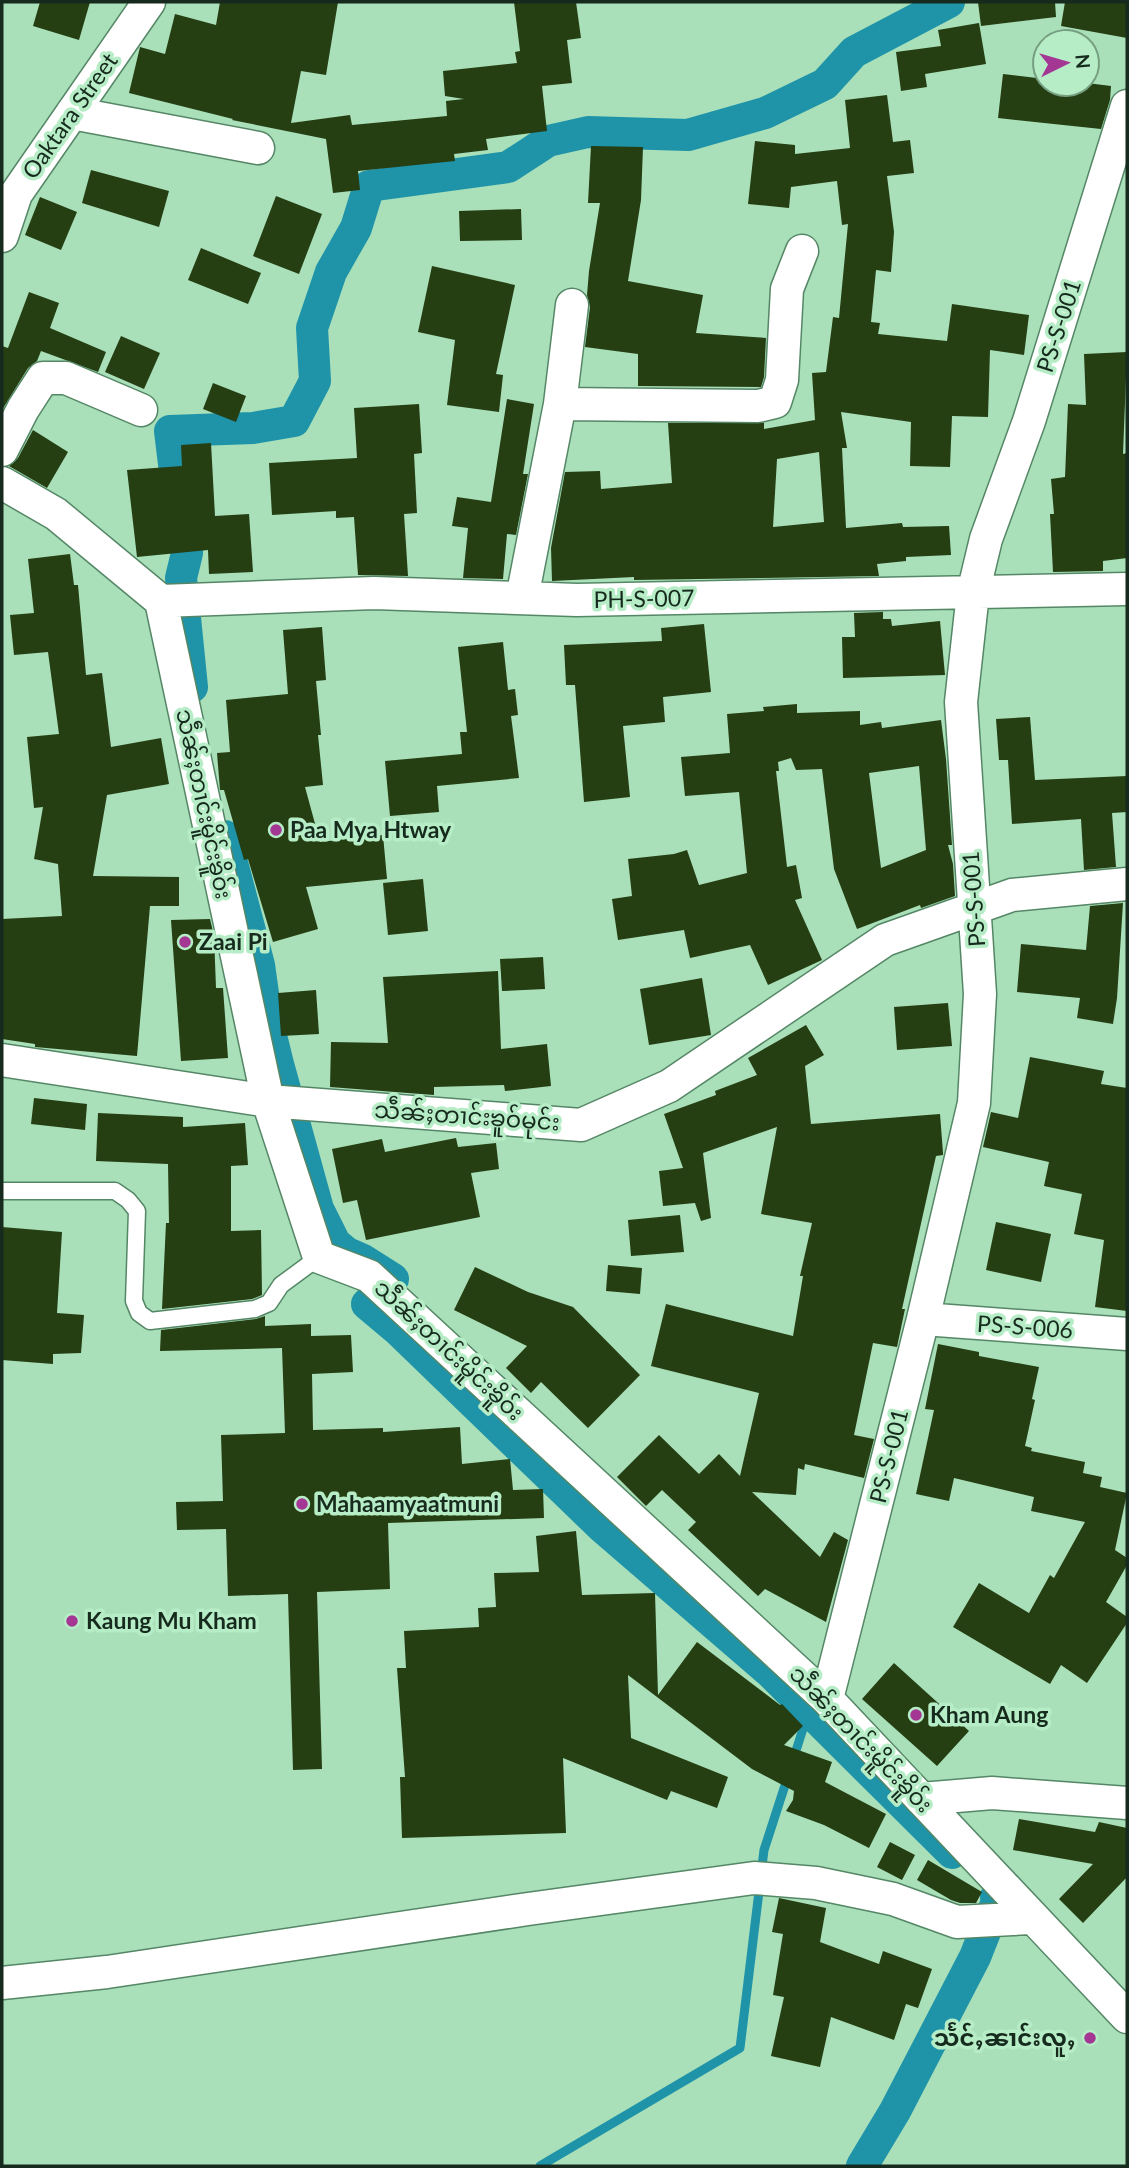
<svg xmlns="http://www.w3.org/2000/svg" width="1129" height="2168" font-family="Lato,'Noto Sans Myanmar',sans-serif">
	<rect width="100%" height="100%" fill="#a9dfb9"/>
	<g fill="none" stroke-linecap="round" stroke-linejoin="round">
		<!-- stream -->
		<path stroke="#1f94a9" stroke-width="9" d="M 793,1760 L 809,1710
			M 540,2166 L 740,2048 L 764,1850 L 788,1776"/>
		<!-- canal -->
		<path stroke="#1f94a9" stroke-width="32" d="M 192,687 L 181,578 L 187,553 L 188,524 L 184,496 L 175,472 L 170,431 L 253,428 L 294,421 L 315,381 L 312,328 L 331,272 L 356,228 L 369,186 L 508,167 L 548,141 L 588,132 L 688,135 L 765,113 L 825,84 L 854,52 L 949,2
			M 225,836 L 259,965 L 266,1015 L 278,1064 L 318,1209 L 335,1243 L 347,1253 L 363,1260 L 393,1279 L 367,1304 L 398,1330 L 603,1528 L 771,1673 L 952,1853
			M 862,2166 L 895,2111 L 975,1957 L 998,1899 L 996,1897"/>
	</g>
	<!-- building -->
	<path fill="#253e12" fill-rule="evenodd" d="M 40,2 L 90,2 L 79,40 L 33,26 Z
		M 220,2 L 338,2 L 326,75 L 301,71 L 291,123 L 350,115 L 352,125 L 447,116 L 446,101 L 464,99 L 445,96 L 443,71 L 517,63 L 515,52 L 520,51 L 514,2 L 576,2 L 581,38 L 567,40 L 572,83 L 542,86 L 547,131 L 486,139 L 488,150 L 454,154 L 455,161 L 358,171 L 360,190 L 333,193 L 326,139 L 232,120 L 233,119 L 129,93 L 140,47 L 165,54 L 175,14 L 216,25 Z
		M 978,2 L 1055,2 L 1056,17 L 981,26 Z
		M 1065,2 L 1127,2 L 1127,38 L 1061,26 Z
		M 979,23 L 986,64 L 925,74 L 927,87 L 901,91 L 896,52 L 941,46 L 938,30 Z
		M 1003,74 L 1045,79 L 1045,84 L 1087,83 L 1111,86 L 1110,100 L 1101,129 L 998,118 Z
		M 887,95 L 893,142 L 910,140 L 914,173 L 887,176 L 894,232 L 891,272 L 876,270 L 871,322 L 880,323 L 878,334 L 947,341 L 952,304 L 1029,315 L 1024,355 L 990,350 L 988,417 L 952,416 L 950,467 L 910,466 L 911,422 L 841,412 L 847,448 L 842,448 L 846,528 L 902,523 L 903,527 L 949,526 L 951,555 L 906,557 L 906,561 L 877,564 L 879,576 L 634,580 L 634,577 L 552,581 L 551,548 L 565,472 L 600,471 L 601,489 L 672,483 L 668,423 L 764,423 L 764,429 L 815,420 L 812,373 L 826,372 L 833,317 L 839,318 L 848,224 L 842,225 L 837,181 L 791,187 L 789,208 L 748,204 L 755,141 L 795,145 L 795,154 L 850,148 L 845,100 ZM 819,452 L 824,522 L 773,527 L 777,459 Z
		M 591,146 L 643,147 L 641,200 L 628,281 L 703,295 L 696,333 L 766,338 L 764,377 L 761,387 L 638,386 L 638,354 L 585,347 L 590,307 L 587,295 L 589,271 L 600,203 L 588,203 Z
		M 91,170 L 169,191 L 159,227 L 82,203 Z
		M 276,196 L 322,214 L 299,274 L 253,256 Z
		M 40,197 L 77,212 L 61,250 L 25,235 Z
		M 521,209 L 522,240 L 460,241 L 459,211 Z
		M 201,248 L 261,273 L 248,304 L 188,280 Z
		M 432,266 L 515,285 L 496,374 L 503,375 L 499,412 L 447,405 L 455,340 L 418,332 Z
		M 29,292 L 59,303 L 50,328 L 106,352 L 98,372 L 41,351 L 37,361 L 28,368 L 2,410 L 2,346 L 8,348 Z
		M 121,336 L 160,353 L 144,389 L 105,372 Z
		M 1127,352 L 1123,454 L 1127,453 L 1127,558 L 1103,561 L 1103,571 L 1053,572 L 1050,514 L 1054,514 L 1051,479 L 1065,477 L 1068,404 L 1086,405 L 1084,354 Z
		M 213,383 L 246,396 L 236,422 L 203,409 Z
		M 507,399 L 534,404 L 523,474 L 528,474 L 516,535 L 507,534 L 503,579 L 463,578 L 468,528 L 452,526 L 457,497 L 491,502 Z
		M 419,404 L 422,453 L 414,454 L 417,513 L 404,514 L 408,576 L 358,575 L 354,517 L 336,518 L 336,511 L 272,515 L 269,463 L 357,458 L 354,408 Z
		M 33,430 L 68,452 L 47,488 L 9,466 L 18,458 Z
		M 211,443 L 215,516 L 249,514 L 253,572 L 209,574 L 208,550 L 137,557 L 127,470 L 182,466 L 181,445 Z
		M 70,554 L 74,585 L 78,585 L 86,675 L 102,673 L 111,747 L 161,738 L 169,784 L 107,795 L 93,876 L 179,877 L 179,906 L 150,906 L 137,1056 L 35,1047 L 35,1044 L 2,1039 L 2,919 L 62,916 L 58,864 L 34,859 L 43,807 L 34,808 L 27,737 L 59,734 L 48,652 L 14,655 L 10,615 L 34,613 L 28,559 Z
		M 883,612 L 883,619 L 891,619 L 892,626 L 940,621 L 945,675 L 843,678 L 842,637 L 855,637 L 854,613 Z
		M 704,624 L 711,692 L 663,697 L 665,722 L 623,726 L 630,797 L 584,802 L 575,685 L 566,685 L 564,645 L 662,641 L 661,628 Z
		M 322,627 L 326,680 L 316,681 L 321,735 L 318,735 L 323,785 L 305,787 L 320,842 L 383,835 L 387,879 L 306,887 L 318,929 L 273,942 L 248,859 L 244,860 L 224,790 L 220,790 L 217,753 L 230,752 L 226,700 L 288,694 L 283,630 Z
		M 503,642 L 508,690 L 515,689 L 518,715 L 511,716 L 519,778 L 437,786 L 439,812 L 390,816 L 385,761 L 462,754 L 460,732 L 467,732 L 458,647 Z
		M 797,704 L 797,713 L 860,711 L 860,725 L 881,722 L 882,728 L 941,720 L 946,759 L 952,845 L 948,845 L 953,864 L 955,896 L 921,908 L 920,905 L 857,929 L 834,869 L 822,769 L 796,770 L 791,758 L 778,762 L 779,771 L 776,771 L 787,867 L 796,865 L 802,898 L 795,900 L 822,960 L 768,985 L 750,945 L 690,958 L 684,930 L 618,940 L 612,899 L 632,896 L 628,859 L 674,854 L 687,850 L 699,885 L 747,873 L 739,792 L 685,796 L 681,757 L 730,753 L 727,714 L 764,711 L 763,707 ZM 919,766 L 926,850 L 881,868 L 869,773 Z
		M 1030,717 L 1035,780 L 1127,776 L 1127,812 L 1112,813 L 1116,867 L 1084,870 L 1081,819 L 1012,824 L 1008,760 L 999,760 L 996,719 Z
		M 423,879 L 428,931 L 388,935 L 383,883 Z
		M 1123,903 L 1117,998 L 1113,1024 L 1077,1018 L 1080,998 L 1017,992 L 1021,944 L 1086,950 L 1090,906 Z
		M 210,919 L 214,936 L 216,988 L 223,988 L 228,1058 L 181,1061 L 171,920 Z
		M 543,957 L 545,989 L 502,991 L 500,959 Z
		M 498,971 L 501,1049 L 547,1044 L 551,1086 L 505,1091 L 504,1085 L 434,1087 L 434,1095 L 330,1087 L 331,1042 L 388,1043 L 383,977 Z
		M 702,978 L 711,1035 L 649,1045 L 640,989 Z
		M 316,990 L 319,1034 L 281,1036 L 278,993 Z
		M 948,1003 L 952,1046 L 897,1050 L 894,1007 Z
		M 806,1025 L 824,1055 L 805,1066 L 811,1124 L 940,1114 L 943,1153 L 943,1155 L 936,1156 L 902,1309 L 905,1309 L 897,1347 L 873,1343 L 854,1435 L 874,1439 L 864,1478 L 805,1464 L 804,1470 L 798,1468 L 796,1495 L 752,1492 L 820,1557 L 834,1532 L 848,1540 L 826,1622 L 765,1589 L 758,1596 L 688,1530 L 696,1522 L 662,1490 L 646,1506 L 617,1477 L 659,1435 L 699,1474 L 719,1454 L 740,1476 L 759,1393 L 651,1366 L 666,1304 L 793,1336 L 803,1276 L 800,1276 L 812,1223 L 761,1214 L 777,1127 L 703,1153 L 711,1218 L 701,1221 L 695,1203 L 663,1206 L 659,1171 L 683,1168 L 664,1114 L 716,1095 L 715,1091 L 757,1075 L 748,1058 Z
		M 1030,1057 L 1104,1071 L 1101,1084 L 1127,1088 L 1127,1311 L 1095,1307 L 1104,1240 L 1074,1234 L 1082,1194 L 1044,1186 L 1049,1162 L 983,1147 L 991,1112 L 1018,1118 Z
		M 34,1098 L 87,1104 L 85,1130 L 31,1124 Z
		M 98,1113 L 183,1117 L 183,1127 L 245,1123 L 248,1165 L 231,1166 L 231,1231 L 261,1230 L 262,1295 L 252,1299 L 162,1309 L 166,1223 L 169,1223 L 168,1164 L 96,1161 Z
		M 456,1138 L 458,1147 L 496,1143 L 499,1169 L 471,1173 L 480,1217 L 366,1240 L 357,1200 L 343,1203 L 332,1149 L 382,1139 L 385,1152 Z
		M 680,1215 L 684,1252 L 631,1256 L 628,1220 Z
		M 996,1222 L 1051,1234 L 1041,1282 L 986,1270 Z
		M 2,1227 L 62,1232 L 57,1313 L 84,1315 L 81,1353 L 53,1354 L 53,1364 L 2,1360 Z
		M 608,1265 L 642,1268 L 640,1294 L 606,1291 Z
		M 475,1267 L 528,1292 L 573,1307 L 640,1375 L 588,1428 L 541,1382 L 531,1393 L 506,1368 L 527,1346 L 454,1310 Z
		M 265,1316 L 265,1326 L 311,1324 L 311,1336 L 351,1335 L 353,1372 L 312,1374 L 313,1430 L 383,1428 L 383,1432 L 460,1427 L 462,1464 L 510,1459 L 513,1490 L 543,1489 L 544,1518 L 388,1523 L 390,1589 L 317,1592 L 322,1769 L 293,1770 L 288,1594 L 228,1596 L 226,1529 L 177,1530 L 176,1502 L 223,1501 L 221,1435 L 285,1433 L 282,1348 L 160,1351 L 161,1330 L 256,1319 Z
		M 938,1344 L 979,1352 L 979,1356 L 1039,1367 L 1032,1399 L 1035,1400 L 1025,1446 L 1032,1448 L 1031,1451 L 1085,1462 L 1083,1473 L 1102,1477 L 1100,1487 L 1127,1493 L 1115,1550 L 1127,1558 L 1127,1565 L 1106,1602 L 1127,1617 L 1127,1623 L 1087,1683 L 1061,1665 L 1050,1684 L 953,1627 L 979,1583 L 1029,1613 L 1050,1575 L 1054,1578 L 1085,1522 L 1031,1511 L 1034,1497 L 954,1478 L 949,1501 L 916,1494 L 934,1410 L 925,1409 Z
		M 576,1531 L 582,1595 L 655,1593 L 658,1695 L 697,1642 L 780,1705 L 782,1704 L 803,1726 L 784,1745 L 832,1762 L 825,1782 L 886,1814 L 869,1848 L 824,1825 L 786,1811 L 793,1800 L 794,1791 L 752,1769 L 628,1675 L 631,1738 L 728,1777 L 717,1808 L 671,1791 L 667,1800 L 563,1758 L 566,1833 L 402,1838 L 400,1777 L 405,1777 L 397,1668 L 406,1668 L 404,1631 L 479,1627 L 478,1608 L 496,1607 L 494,1573 L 539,1572 L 536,1536 Z
		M 894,1663 L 969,1731 L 937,1766 L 862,1699 Z
		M 1019,1819 L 1095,1832 L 1099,1822 L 1127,1828 L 1127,1877 L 1083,1923 L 1059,1899 L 1093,1864 L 1013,1850 Z
		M 890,1842 L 915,1855 L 902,1880 L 877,1867 Z
		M 928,1860 L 982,1892 L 976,1903 L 960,1903 L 951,1900 L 917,1880 Z
		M 779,1898 L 826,1908 L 820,1942 L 879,1964 L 883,1951 L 932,1969 L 918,2008 L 906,2004 L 894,2040 L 831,2017 L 820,2067 L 771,2056 L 784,1997 L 773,1995 L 783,1934 L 772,1932 Z"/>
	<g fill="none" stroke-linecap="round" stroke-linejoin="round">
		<defs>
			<path id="lane" d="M 2,1191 L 115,1191 L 128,1200 L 137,1211 L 134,1301 L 139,1313 L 150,1321 L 255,1309 L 269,1303 L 281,1285 L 319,1257"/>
			<path id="street" d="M 72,113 L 258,148
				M 2,236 L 16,194 L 149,2
				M 560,404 L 758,406 L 775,402 L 782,380 L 787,289 L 802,251
				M 2,450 L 23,409 L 43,378 L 66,378 L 141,410
				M 2,483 L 56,514 L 161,601 L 268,1101 L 319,1257 L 369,1276 L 827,1699 L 1127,2017
				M 522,598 L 560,404 L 572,305
				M 161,601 L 374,593 L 577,600 L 1127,589
				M 2,1060 L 268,1101 L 581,1125 L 669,1086 L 885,940 L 1012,895 L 1127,884
				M 923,1319 L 1127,1334
				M 827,1699 L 923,1319 L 974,1103 L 980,994 L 961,702 L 973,593 L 986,539 L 1029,421 L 1127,106
				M 921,1799 L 992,1793 L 1127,1803
				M 2,1983 L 107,1972 L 528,1909 L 754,1878 L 816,1883 L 893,1899 L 957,1922 L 1031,1918"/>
		</defs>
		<!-- lane casing -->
		<use href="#lane" stroke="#558766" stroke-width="19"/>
		<!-- street casing -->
		<use href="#street" stroke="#558766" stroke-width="35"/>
		<!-- lane -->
		<use href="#lane" stroke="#fff" stroke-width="16"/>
		<!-- street -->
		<use href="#street" stroke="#fff" stroke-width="32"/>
	</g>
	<!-- markers -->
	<g fill="#a43694" stroke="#b6ecc6" stroke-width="2.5">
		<circle cx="276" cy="830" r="7"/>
		<circle cx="185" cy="942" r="7"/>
		<circle cx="302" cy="1504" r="7"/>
		<circle cx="72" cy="1621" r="7"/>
		<circle cx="916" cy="1715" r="7"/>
		<circle cx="1090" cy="2038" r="7"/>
	</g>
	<g text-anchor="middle" stroke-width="7" stroke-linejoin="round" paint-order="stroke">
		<!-- street labels -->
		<g font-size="23" fill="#162b1d" stroke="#b6ecc6">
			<text transform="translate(70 116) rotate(-55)" y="8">Oaktara Street</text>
			<text transform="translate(1059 326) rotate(-72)" y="8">PS-S-001</text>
			<text transform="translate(644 599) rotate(-1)" y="8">PH-S-007</text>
			<text transform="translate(204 804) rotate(78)" y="8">သဵၼ်ႈတၢင်းမိူင်းၶိူဝ်း</text>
			<text transform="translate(974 899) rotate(-94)" y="8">PS-S-001</text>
			<text transform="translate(467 1116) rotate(4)" y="8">သဵၼ်ႈတၢင်းၶူဝ်မုင်း</text>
			<text transform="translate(1025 1327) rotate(4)" y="8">PS-S-006</text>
			<text transform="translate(449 1350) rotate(43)" y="8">သဵၼ်ႈတၢင်းမိူင်းၶိူဝ်း</text>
			<text transform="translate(889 1456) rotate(-76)" y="8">PS-S-001</text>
			<text transform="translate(861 1739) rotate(46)" y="8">သဵၼ်ႈတၢင်းမိူင်းၶိူဝ်း</text>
		</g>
		<!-- poi labels -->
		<g font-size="23" font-weight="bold" fill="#162b1d" stroke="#b6ecc6" text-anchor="start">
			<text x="290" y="838">Paa Mya Htway</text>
			<text x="199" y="950">Zaai Pi</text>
			<text x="316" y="1512">Mahaamyaatmuni</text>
			<text x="86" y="1629">Kaung Mu Kham</text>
			<text x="930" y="1723">Kham Aung</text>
			<text x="1076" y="2046" text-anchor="end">သႅင်ႇၼၢင်းလူႇ</text>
		</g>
	</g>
	<!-- border -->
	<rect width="1129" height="2168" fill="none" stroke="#162b1d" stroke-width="7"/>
	<!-- north arrow -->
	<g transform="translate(1066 63) rotate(85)"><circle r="33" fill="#b6ecc6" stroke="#769f82" stroke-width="2"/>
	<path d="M0-5L12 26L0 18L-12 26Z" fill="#a43694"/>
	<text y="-10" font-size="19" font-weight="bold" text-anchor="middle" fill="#162b1d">N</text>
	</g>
</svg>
